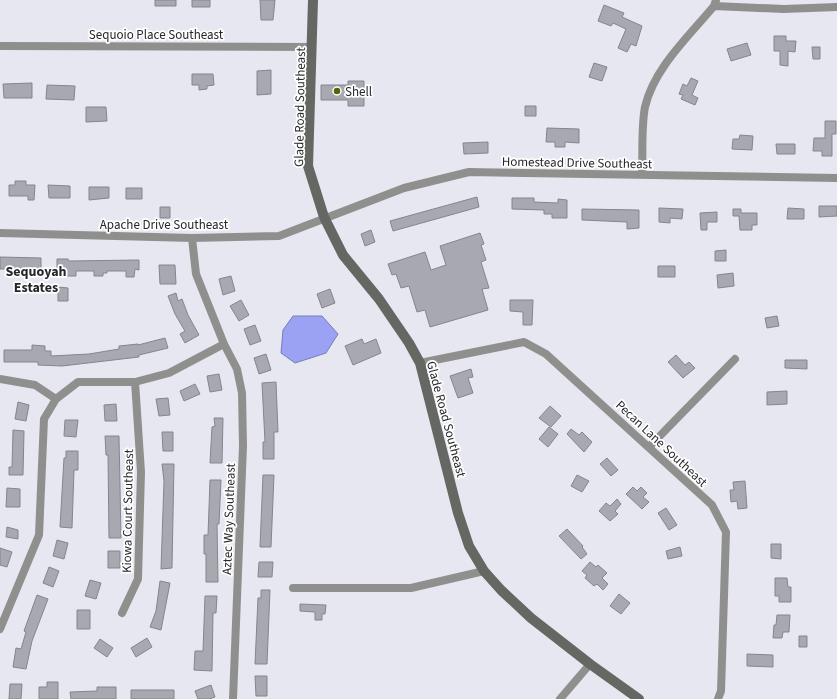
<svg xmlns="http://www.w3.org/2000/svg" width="837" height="699" font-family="'Source Sans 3',sans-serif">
	<rect width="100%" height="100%" fill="#e6e7f0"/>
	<!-- water -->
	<path fill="#9ba2f4" stroke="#787db7" d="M 293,316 L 322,316 L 338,334 L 326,353 L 295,363 L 281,353 L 283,330 Z"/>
	<!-- building -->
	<path fill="#a7a8b0" stroke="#84858d" d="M 155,0 L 176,0 L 176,6 L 155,6 Z
		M 192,0 L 210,0 L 210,7 L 192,7 Z
		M 260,0 L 275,0 L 273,20 L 261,20 Z
		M 604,5 L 624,13 L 622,17 L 642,26 L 636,46 L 631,44 L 627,52 L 618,48 L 626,29 L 613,23 L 611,26 L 598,21 Z
		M 774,36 L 786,36 L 786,41 L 796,41 L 795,52 L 788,51 L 788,66 L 780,65 L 780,51 L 774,51 Z
		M 747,43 L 751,55 L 731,61 L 727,49 Z
		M 812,47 L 820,47 L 820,59 L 813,59 Z
		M 594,63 L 607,67 L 602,81 L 589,77 Z
		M 271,70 L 271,94 L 257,95 L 257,71 Z
		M 192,74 L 213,74 L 214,85 L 207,86 L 207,89 L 199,90 L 199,85 L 192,85 Z
		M 691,78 L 698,81 L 692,95 L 698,98 L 695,105 L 681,99 L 683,95 L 679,94 L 683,84 L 687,86 Z
		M 348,81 L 364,81 L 364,106 L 348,106 L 348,100 L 321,100 L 321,85 L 348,85 Z
		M 32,83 L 32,98 L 4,98 L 3,84 Z
		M 47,85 L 75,86 L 74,100 L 46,99 Z
		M 525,106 L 536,106 L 536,116 L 525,116 Z
		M 86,107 L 106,107 L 107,121 L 86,122 Z
		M 825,121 L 836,121 L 836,134 L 832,134 L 832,156 L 822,156 L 822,151 L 813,151 L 814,138 L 825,138 Z
		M 547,128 L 579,129 L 579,143 L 565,142 L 565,147 L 555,147 L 555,142 L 546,142 Z
		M 740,135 L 753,136 L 752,150 L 732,149 L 733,139 L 739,139 Z
		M 488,142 L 488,153 L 464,154 L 463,143 Z
		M 776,144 L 795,144 L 795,154 L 777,154 Z
		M 15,181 L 26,181 L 26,185 L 35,185 L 34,200 L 28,200 L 28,196 L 9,196 L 9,185 L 15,185 Z
		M 48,185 L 70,186 L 70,198 L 49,198 Z
		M 89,187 L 109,187 L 109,198 L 89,200 Z
		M 126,188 L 142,188 L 142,199 L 126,199 Z
		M 477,197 L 479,207 L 393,231 L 390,221 Z
		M 512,198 L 534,198 L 534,202 L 558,203 L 558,199 L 567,200 L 567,218 L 552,218 L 552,214 L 544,214 L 544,210 L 512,209 Z
		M 819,206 L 837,206 L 837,216 L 819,217 Z
		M 160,207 L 170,207 L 170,218 L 160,218 Z
		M 659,208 L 683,209 L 682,219 L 670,218 L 670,223 L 659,222 Z
		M 788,208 L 804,209 L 804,219 L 787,219 Z
		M 582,209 L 639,210 L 639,228 L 627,229 L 627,222 L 582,220 Z
		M 733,209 L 741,209 L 741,213 L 757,213 L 757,225 L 752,225 L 752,230 L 740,230 L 739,216 L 733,216 Z
		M 717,212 L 717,222 L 707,222 L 707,230 L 701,230 L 700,213 Z
		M 371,230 L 375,242 L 365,246 L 361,234 Z
		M 480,233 L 484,244 L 481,245 L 486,260 L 481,262 L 489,288 L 482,289 L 488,310 L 430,327 L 425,310 L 417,312 L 409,286 L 401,288 L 396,274 L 392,275 L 388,264 L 425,252 L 431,270 L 446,265 L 440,246 Z
		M 726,250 L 726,261 L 715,261 L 715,251 Z
		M 0,257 L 41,258 L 41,269 L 0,269 Z
		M 57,259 L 68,259 L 69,261 L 139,260 L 139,270 L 135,269 L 134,277 L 126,277 L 126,271 L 107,271 L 107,273 L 103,273 L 103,276 L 94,276 L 94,271 L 76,271 L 76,276 L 62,276 L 62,273 L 57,273 Z
		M 159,265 L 175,265 L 176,284 L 160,284 Z
		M 658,266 L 675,266 L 675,277 L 658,277 Z
		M 733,273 L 734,286 L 718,288 L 717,275 Z
		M 231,276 L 235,291 L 223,295 L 219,279 Z
		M 58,287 L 68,288 L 68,301 L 58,301 Z
		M 330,289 L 335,303 L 322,308 L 317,294 Z
		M 176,293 L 178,301 L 182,299 L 188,315 L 199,335 L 185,343 L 180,334 L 185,331 L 175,314 L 168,296 Z
		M 241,300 L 249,315 L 239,321 L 230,306 Z
		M 510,300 L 533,300 L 532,325 L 523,325 L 523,312 L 510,311 Z
		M 777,316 L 779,326 L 767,328 L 765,318 Z
		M 255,325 L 261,341 L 250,345 L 244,329 Z
		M 165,338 L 168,348 L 139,355 L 139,357 L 62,366 L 38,365 L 38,362 L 4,362 L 4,350 L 32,350 L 32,345 L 45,346 L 45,351 L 51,351 L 51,356 L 89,354 L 119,349 L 119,346 L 138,344 L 138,345 Z
		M 362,339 L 364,344 L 376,339 L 381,353 L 353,365 L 345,346 Z
		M 266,354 L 271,370 L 259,374 L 254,358 Z
		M 676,355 L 685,365 L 689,362 L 695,368 L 683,378 L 668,362 Z
		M 785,360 L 807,360 L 807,369 L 785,368 Z
		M 471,369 L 473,377 L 468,378 L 473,393 L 458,398 L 450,376 Z
		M 219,374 L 222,390 L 210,392 L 207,376 Z
		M 276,382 L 278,432 L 274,432 L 274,459 L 263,459 L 263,442 L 265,442 L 262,383 Z
		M 195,384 L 200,394 L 184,401 L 180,391 Z
		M 787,391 L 787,404 L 767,405 L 767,392 Z
		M 168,398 L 170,415 L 159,416 L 156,399 Z
		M 18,402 L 29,405 L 26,421 L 15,419 Z
		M 116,404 L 117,421 L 105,421 L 104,405 Z
		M 550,406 L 561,416 L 551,427 L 539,418 Z
		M 214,418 L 223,418 L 222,463 L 210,463 L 212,427 L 215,426 Z
		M 65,420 L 78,420 L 76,437 L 64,436 Z
		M 549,427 L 558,434 L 548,447 L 539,439 Z
		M 571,429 L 579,435 L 582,432 L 592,442 L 584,452 L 567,434 Z
		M 13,430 L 24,431 L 23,475 L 9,475 L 9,467 L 12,467 Z
		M 162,432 L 173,432 L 173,451 L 163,451 Z
		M 105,436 L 119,436 L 121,538 L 109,538 L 108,455 L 106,455 Z
		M 66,451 L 78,451 L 78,470 L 74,470 L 72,528 L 60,527 L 64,458 L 66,458 Z
		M 607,458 L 618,470 L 611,476 L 600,464 Z
		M 162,464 L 174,464 L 172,568 L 161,569 L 164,481 Z
		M 263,475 L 274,475 L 271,547 L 260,547 Z
		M 577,475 L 589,481 L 582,492 L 571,486 Z
		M 210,480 L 221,480 L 219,524 L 217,524 L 218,582 L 206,582 L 206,554 L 204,554 L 204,535 L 208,535 Z
		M 745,481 L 747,508 L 738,509 L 737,501 L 731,502 L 730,490 L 734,490 L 733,482 Z
		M 633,487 L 637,491 L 641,487 L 647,493 L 643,497 L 649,502 L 642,509 L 626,494 Z
		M 7,488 L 20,489 L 20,507 L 6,507 Z
		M 617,499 L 621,504 L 615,511 L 618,514 L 610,521 L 599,511 L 606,503 L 610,506 Z
		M 666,508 L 677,525 L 669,530 L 658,513 Z
		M 7,527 L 18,530 L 18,539 L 6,537 Z
		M 567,529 L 583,546 L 582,547 L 587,554 L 581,559 L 559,536 Z
		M 57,540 L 68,543 L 64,559 L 53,556 Z
		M 771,544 L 781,544 L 781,559 L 771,558 Z
		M 680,547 L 682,556 L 668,559 L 666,551 Z
		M 0,548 L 12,552 L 7,567 L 0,565 Z
		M 108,551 L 120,551 L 120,568 L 108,568 Z
		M 259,562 L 273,562 L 272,577 L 258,577 Z
		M 590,562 L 596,567 L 598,565 L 607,573 L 602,578 L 608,584 L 603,590 L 597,584 L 594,586 L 585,578 L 587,575 L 582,571 Z
		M 49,567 L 59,571 L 53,587 L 43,583 Z
		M 775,578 L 787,578 L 788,587 L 791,587 L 791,602 L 779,602 L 779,596 L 775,596 Z
		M 90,580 L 101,583 L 96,599 L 85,596 Z
		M 160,581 L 170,583 L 161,630 L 150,627 L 156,611 Z
		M 261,590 L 270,590 L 267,664 L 255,664 L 258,598 L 261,598 Z
		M 619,594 L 630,603 L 621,614 L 610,606 Z
		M 37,595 L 48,599 L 32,641 L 26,669 L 13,667 L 16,648 L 21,649 L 26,632 L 24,631 Z
		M 205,596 L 217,596 L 216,613 L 213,613 L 212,671 L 194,670 L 195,651 L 203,651 Z
		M 300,604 L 326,605 L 325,614 L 322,614 L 322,620 L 315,620 L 315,612 L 300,611 Z
		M 77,610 L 90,610 L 90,629 L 77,629 Z
		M 777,615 L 790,615 L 789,632 L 783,632 L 782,638 L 773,638 L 774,625 L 776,625 Z
		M 799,636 L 807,636 L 807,647 L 799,647 Z
		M 147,638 L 152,647 L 136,657 L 131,648 Z
		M 100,639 L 113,648 L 107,657 L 94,648 Z
		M 747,654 L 773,655 L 773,667 L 747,666 Z
		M 255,676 L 267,676 L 267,696 L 256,696 Z
		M 47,682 L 58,682 L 58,699 L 39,699 L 39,687 L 47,687 Z
		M 10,684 L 22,684 L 21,699 L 9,699 Z
		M 211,685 L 215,697 L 209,699 L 198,699 L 195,691 Z
		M 97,687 L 116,687 L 116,699 L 71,699 L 70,692 L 97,691 Z
		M 131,690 L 174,690 L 174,699 L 131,699 Z"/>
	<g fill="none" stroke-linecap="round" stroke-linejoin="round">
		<!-- street -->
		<path stroke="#8f908d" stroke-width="8" d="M 714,6 L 784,9 L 837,7
			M 0,46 L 312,47
			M 642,175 C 643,154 641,128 645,107 C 654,68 689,36 714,6 L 716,0
			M 0,233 L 192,238 L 279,236 L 404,188 L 469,172 L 837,178
			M 224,344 L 237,369 L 242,393 L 243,446 L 233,699
			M 420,363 L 524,342 L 546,354 L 712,505 L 726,532 L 721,691 L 718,699
			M 0,379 L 35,385 L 56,399
			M 649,447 L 735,359
			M 293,588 L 411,588 L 484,571
			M 122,613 L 138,579 L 141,472 L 135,382
			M 0,629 L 39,535 L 44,419 L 56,399 L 78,382 L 135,382 L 169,373 L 224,344 L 196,274 L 192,238
			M 560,699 L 590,664"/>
		<!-- secondary -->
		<path stroke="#656762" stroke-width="10" d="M 313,0 L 308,166 L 324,217 L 343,255 L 379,299 L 409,343 L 420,363 L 458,513 L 469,546 L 484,571 L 501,590 L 531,618 L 590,664 L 639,699"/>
	</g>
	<!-- markers -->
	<circle fill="#51640e" stroke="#fff" stroke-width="1.5" cx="337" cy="91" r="4"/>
	<g text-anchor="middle" stroke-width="3.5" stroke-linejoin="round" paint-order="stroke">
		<!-- street labels -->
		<g font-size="13" fill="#26272a" stroke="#fff">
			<text x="156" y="39">Sequoio Place Southeast</text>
			<text transform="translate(299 107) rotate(-89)" y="5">Glade Road Southeast</text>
			<text transform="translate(577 162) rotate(1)" y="5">Homestead Drive Southeast</text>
			<text x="164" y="229">Apache Drive Southeast</text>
			<text transform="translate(447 419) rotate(75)" y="5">Glade Road Southeast</text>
			<text transform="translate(662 443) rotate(43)" y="5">Pecan Lane Southeast</text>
			<text transform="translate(127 511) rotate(-89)" y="5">Kiowa Court Southeast</text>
			<text transform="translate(228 519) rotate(-88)" y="5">Aztec Way Southeast</text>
		</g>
		<!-- poi labels -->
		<g font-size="13" fill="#26272a" stroke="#fff" text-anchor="start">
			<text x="345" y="96">Shell</text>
		</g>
		<!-- neighbourhood labels -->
		<g font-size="14" font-weight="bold" fill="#26272a" stroke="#fff">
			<text x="36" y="276">Sequoyah<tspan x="36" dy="16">Estates</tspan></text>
		</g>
	</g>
</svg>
